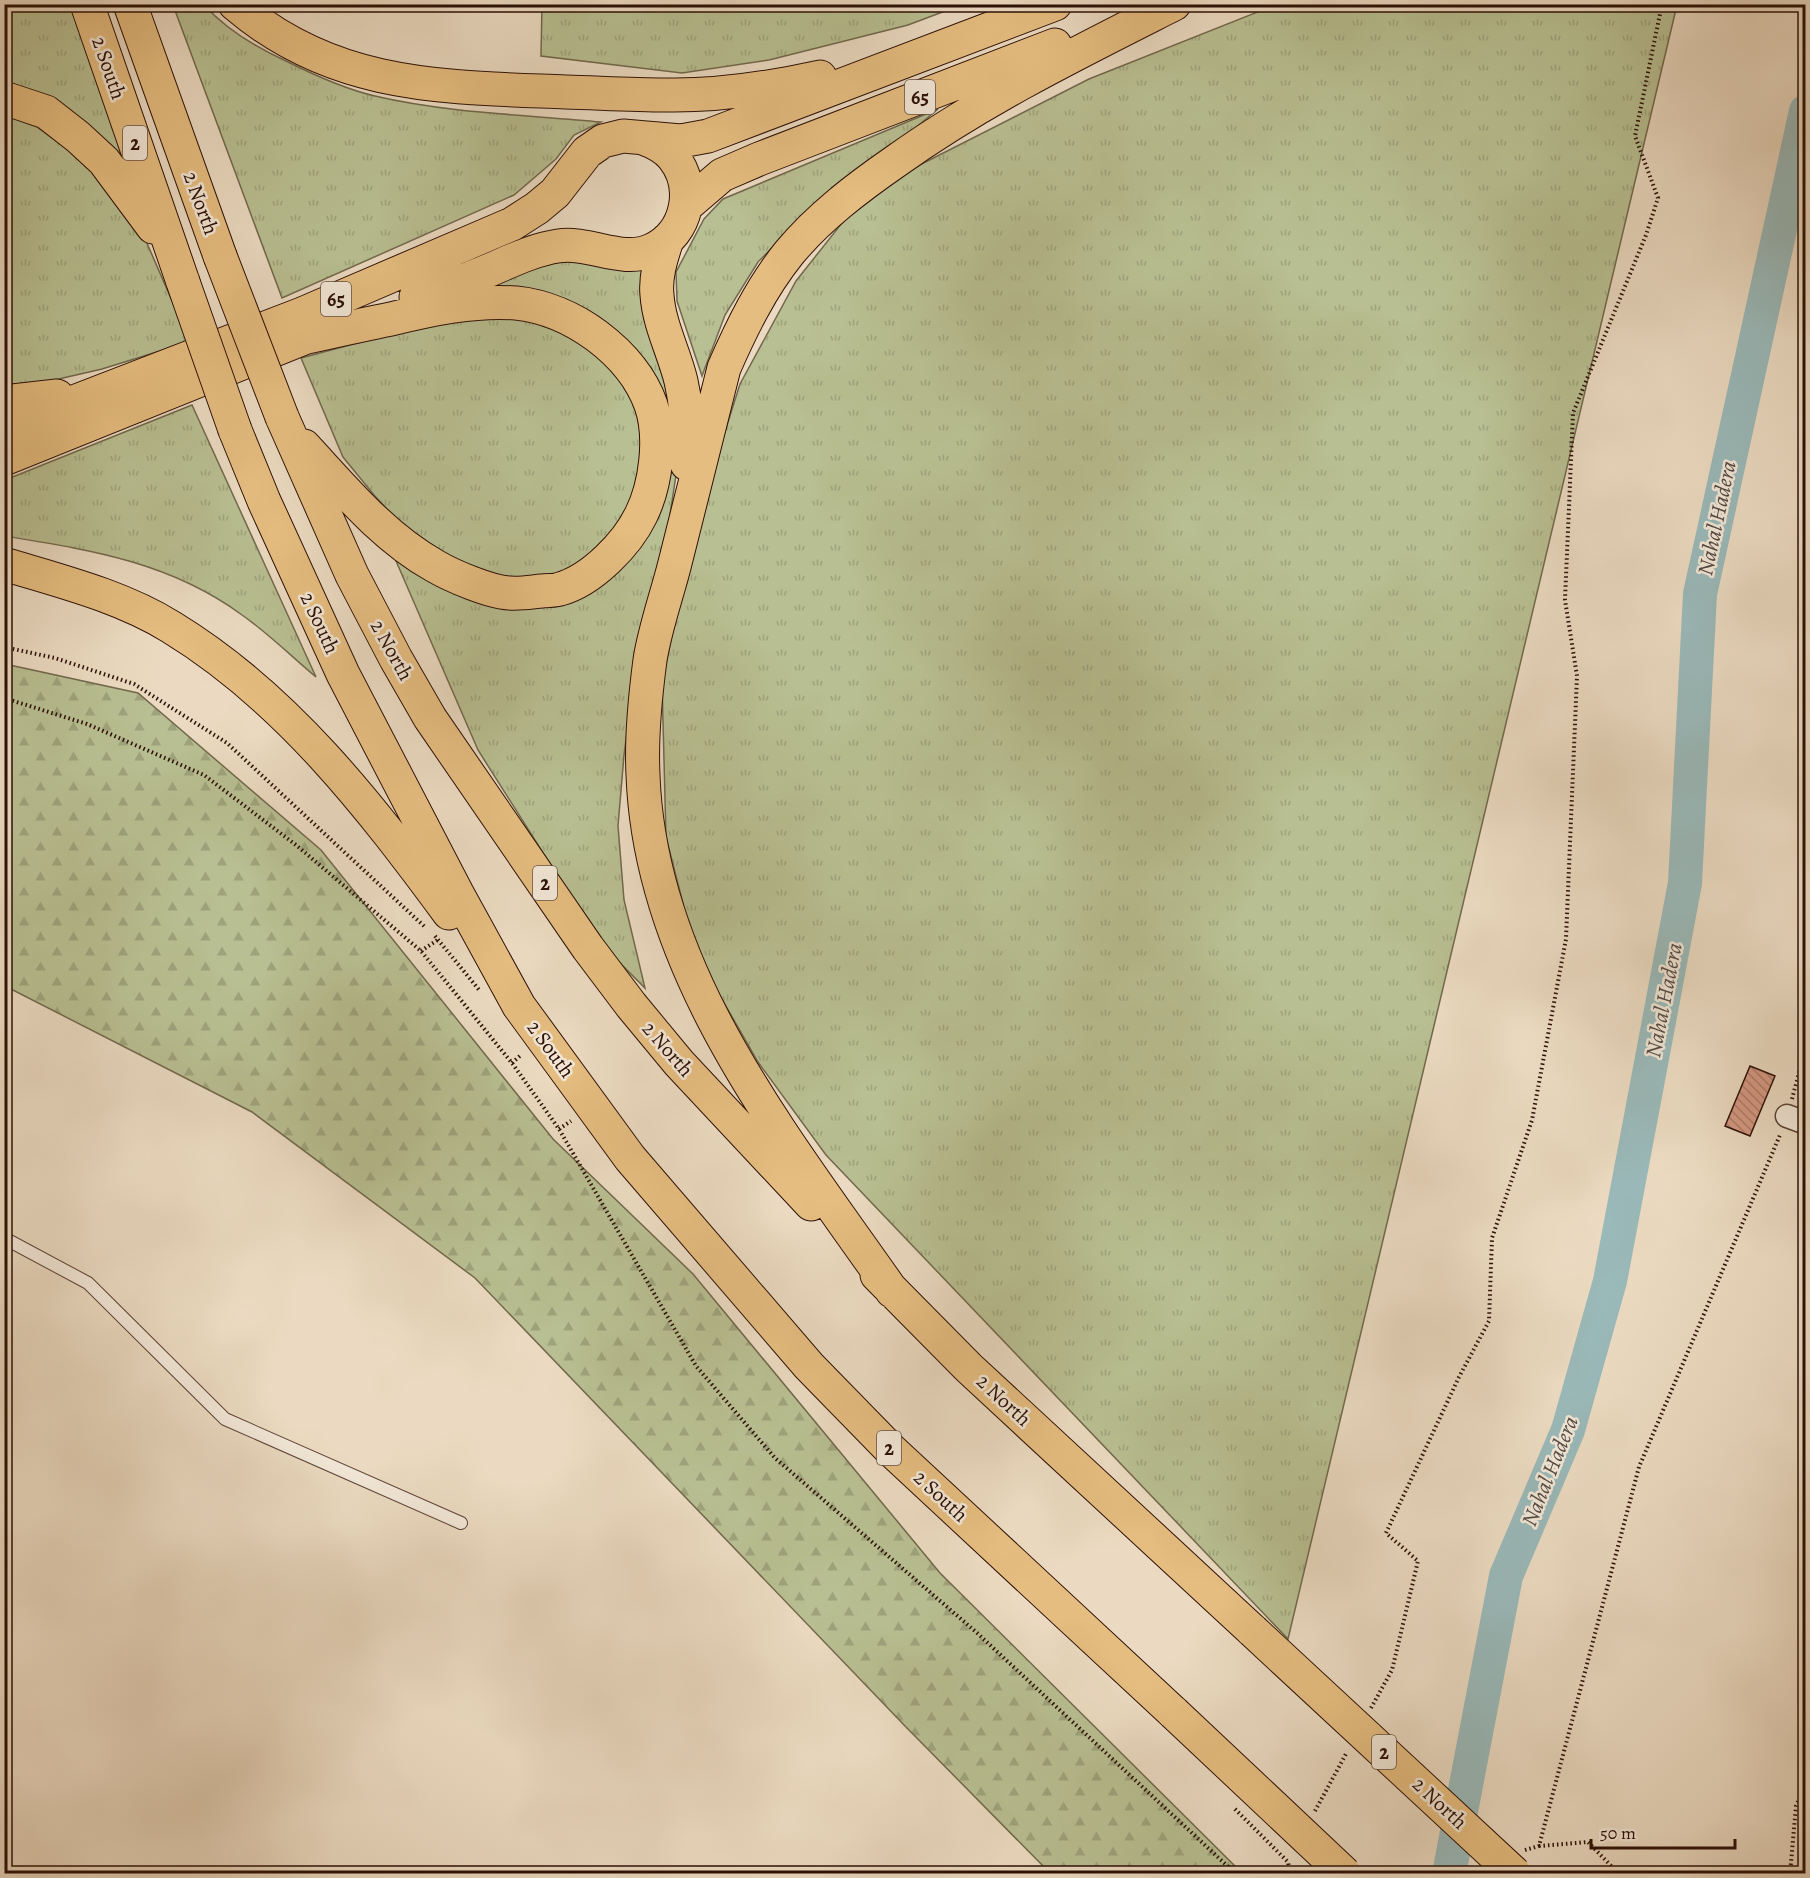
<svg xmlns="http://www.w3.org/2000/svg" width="1810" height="1878" font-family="Alegreya,serif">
	<defs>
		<pattern id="grass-tufts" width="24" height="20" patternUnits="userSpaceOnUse" patternTransform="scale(1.5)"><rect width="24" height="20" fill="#b8bf92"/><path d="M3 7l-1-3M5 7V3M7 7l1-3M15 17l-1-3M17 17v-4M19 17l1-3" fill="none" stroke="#9ea37c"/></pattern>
		<pattern id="forest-firs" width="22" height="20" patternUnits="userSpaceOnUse" patternTransform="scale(1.5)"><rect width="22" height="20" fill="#b8bf92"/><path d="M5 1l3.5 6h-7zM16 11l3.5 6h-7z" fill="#9ea37c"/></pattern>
		<pattern id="building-back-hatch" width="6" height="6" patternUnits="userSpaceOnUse" patternTransform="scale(1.5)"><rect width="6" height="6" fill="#d59883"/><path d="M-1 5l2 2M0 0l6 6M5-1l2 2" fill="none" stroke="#ad7b69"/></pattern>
	</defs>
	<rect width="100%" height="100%" fill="#ebdac1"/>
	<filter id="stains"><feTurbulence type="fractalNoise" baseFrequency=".00333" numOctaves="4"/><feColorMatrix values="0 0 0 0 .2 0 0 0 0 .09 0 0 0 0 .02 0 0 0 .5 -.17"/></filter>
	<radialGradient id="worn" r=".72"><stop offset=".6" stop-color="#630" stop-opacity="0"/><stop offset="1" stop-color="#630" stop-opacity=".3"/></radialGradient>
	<!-- grass -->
	<path fill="url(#grass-tufts)" stroke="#72684c" stroke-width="1.5" d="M 5,5 L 75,5 L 135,180 L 5,85 Z
		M 173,5 L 204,5 C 227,30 255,47 286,61 C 314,75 344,89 375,96 C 447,113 528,115 601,122 L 574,135 L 556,159 L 514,195 L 282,298 Z
		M 542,5 L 542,4 L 961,5 L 908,25 L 769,60 L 682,73 L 541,56 Z
		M 1275,5 L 1677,5 L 1288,1639 L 826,1155 L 758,1062 L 696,954 L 666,837 L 662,683 L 694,530 L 740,384 L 796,281 L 857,204 L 896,177 L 1089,79 Z
		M 938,109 L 902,139 L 834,186 L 758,262 L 725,315 L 702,376 L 677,301 L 676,272 L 704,219 L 723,199 Z
		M 5,115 L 37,127 L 67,149 L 109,188 L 146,241 L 189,340 L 176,346 L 102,369 L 50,381 L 5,385 Z
		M 577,256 L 644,261 L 668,370 L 676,475 L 667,535 L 634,678 L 624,755 L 618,826 L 624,900 L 645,988 L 600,943 L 478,750 L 393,554 L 507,606 L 653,521 L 637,355 L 469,291 L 545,264 Z
		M 515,317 L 537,322 L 580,341 L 616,372 L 638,410 L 642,455 L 629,509 L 615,529 L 580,564 L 556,576 L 509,580 L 463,564 L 409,533 L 374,495 L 343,457 L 301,358 L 425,325 L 471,318 Z
		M 192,405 L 316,677 C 292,657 268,633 242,615 C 170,562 90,550 5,536 L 5,480 Z"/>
	<!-- forest -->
	<path fill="url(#forest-firs)" stroke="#72684c" stroke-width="1.5" d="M 5,664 L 138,693 L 321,850 L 553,1139 L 693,1274 L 940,1573 L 1242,1873 L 1050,1873 L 905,1726 L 475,1278 L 252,1112 L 5,986 Z"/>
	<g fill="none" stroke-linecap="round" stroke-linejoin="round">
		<!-- river -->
		<path stroke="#9ab9b9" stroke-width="34" d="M 1449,1874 L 1506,1576 L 1568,1430 L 1610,1281 L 1685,883 L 1700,594 L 1806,111"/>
	</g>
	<!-- building -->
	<path fill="url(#building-back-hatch)" stroke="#2c1006" stroke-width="1.5" d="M 1750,1066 L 1775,1076 L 1750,1136 L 1725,1126 Z"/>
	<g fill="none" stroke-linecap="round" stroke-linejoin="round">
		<defs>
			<path id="lane" d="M 4,1238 L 88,1283 L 225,1419 L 461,1523"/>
			<path id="street" d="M 1787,1116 L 1806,1123"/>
			<path id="highway" d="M 87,4 L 183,282
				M 130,4 L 220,256
				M 235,4 C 334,89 444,87 566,92 C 600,93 633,95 666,95 C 718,96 770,88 820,77
				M 4,98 L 46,112 L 78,137 L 104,161 L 153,227
				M 687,205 L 722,175 L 759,159 L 1055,45
				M 667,240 C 661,258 655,277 657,295 C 659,325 674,352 681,381 C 687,408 689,436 687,464
				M 416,297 C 437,290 459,283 480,274 C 505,264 531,250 558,246 C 590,241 622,264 652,250 C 688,233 697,187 673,157 C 665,147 654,142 643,138
				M 299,339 C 330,332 360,325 391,319 C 431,309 474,300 516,303 C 545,306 574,319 597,336 C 621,354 641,377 651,405 C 662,437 656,485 641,515 C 627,544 592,580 560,589 C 555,591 548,590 542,591 C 531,592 520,594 509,593 C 490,592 452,576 435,566 C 383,537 344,489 304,446
				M 4,402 L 57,396
				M 282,417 L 352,575 L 396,659 L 430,718 L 588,948 L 631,1005 L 679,1063 L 811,1204
				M 4,429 L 302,314 L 512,224 L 537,208 L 555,193 L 587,152 L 603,141 L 623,136 L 681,141 L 708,136 L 1055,4
				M 235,430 L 264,501 L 343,674 L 457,893 L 519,1006 L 630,1158 L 809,1366 L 890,1449 L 1174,1713
				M 4,459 L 319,332
				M 4,564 C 60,581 121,596 171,627 C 286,697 370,806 449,913
				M 877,1275 L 969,1368 L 1253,1631
				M 892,1291 C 784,1136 650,973 643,775 C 641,737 645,698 650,660 C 655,628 667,595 675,563 C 691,498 708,433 724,368 C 742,327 761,288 789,253 C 819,217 857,188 896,161 C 983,99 1079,52 1174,4"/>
		</defs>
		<!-- lane casing -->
		<use href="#lane" stroke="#5c4235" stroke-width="14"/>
		<!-- street casing -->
		<use href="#street" stroke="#5c4235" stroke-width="25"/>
		<!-- highway casing -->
		<use href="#highway" stroke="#2c1006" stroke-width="35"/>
		<!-- path -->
		<path stroke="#2c1006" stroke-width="4" stroke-dasharray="1.5 3" stroke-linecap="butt" d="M 4,647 L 55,658 L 134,684 L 227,743 L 425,927
			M 4,698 L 87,724 L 204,775 L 296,845 L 421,951 L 512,1063 L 559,1129 L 696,1366 L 775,1458 L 976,1632 L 1236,1874
			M 435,936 L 480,991
			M 421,951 L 439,939
			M 512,1063 L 522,1054
			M 1792,1099 L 1806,1047
			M 559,1129 L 571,1121
			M 1371,1708 L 1392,1670 L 1418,1561 L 1386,1533 L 1459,1377 L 1489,1321 L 1492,1238 L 1532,1120 L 1566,939 L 1577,676 L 1565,600 L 1573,413 L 1646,235 L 1658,198 L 1635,136 L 1662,4
			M 1235,1809 L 1288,1862 L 1290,1874
			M 1315,1811 L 1347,1752
			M 1539,1846 L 1588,1842 L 1619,1874
			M 1525,1850 L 1539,1846 L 1639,1467 L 1780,1135
			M 1790,1874 L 1796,1806 L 1806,1784"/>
		<!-- lane -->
		<use href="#lane" stroke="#f2e7d7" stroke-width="12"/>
		<!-- street -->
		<use href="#street" stroke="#f2e7d7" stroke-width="22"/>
		<!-- highway -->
		<use href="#highway" stroke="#e6bd80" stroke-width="33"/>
		<defs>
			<path id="highway-bridge" d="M 220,256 L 282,417
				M 183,282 L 235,430
				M 1253,1631 L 1515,1874
				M 1174,1713 L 1345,1874"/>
		</defs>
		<!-- highway-bridge casing -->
		<use href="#highway-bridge" stroke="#2c1006" stroke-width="35" stroke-linecap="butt"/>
		<!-- highway-bridge -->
		<use href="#highway-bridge" stroke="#e6bd80" stroke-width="33"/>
	</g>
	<g text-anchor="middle" stroke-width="5" stroke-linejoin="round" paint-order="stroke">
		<!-- shield labels -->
		<g fill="#f2e7d7" stroke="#675045" stroke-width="1.5">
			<rect x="905" y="80" width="30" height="34" rx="4.5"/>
			<rect x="123" y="126" width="24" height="34" rx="4.5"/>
			<rect x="321" y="282" width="30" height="34" rx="4.5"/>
			<rect x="533" y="866" width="24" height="34" rx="4.5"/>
			<rect x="877" y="1431" width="24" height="34" rx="4.5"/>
			<rect x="1372" y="1735" width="24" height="34" rx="4.5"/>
		</g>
		<g font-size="20" font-weight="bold" fill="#2c1006">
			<text x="920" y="104">65</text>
			<text x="135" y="150">2</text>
			<text x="336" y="306">65</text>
			<text x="545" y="890">2</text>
			<text x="889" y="1455">2</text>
			<text x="1384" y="1759">2</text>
		</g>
		<!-- street labels -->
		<g font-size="21" fill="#2c1006" stroke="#f2e7d7">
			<text transform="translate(109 68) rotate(71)" y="7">2 South</text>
			<text transform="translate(201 203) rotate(70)" y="7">2 North</text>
			<text transform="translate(320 623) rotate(65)" y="7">2 South</text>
			<text transform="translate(392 650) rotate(61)" y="7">2 North</text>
			<text transform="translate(551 1049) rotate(54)" y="7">2 South</text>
			<text transform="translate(668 1049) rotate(49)" y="7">2 North</text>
			<text transform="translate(1004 1400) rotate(43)" y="7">2 North</text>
			<text transform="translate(941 1496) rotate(43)" y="7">2 South</text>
			<text transform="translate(1440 1803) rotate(43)" y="7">2 North</text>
		</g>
		<!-- water labels -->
		<g font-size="22" font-style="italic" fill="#524b45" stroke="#f2e7d7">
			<text transform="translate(1716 518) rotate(-78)" y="8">Nahal Hadera</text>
			<text transform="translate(1663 1000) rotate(-79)" y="8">Nahal Hadera</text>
			<text transform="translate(1549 1471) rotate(-68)" y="8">Nahal Hadera</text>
		</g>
	</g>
	<!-- margin -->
	<rect width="1810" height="1878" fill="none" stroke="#ebdac1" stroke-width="24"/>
	<rect x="6" y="6" width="1798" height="1866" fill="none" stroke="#2c1006" stroke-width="3"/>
	<rect x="12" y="12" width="1786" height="1854" fill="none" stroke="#2c1006" stroke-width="1.5"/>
	<!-- scale -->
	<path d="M1591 1839v9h144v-9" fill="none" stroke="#2c1006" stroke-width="3"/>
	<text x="1600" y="1839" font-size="18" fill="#2c1006" stroke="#f2e7d7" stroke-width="4.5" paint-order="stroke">50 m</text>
	<rect width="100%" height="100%" filter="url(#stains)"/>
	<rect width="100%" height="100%" fill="url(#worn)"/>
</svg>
